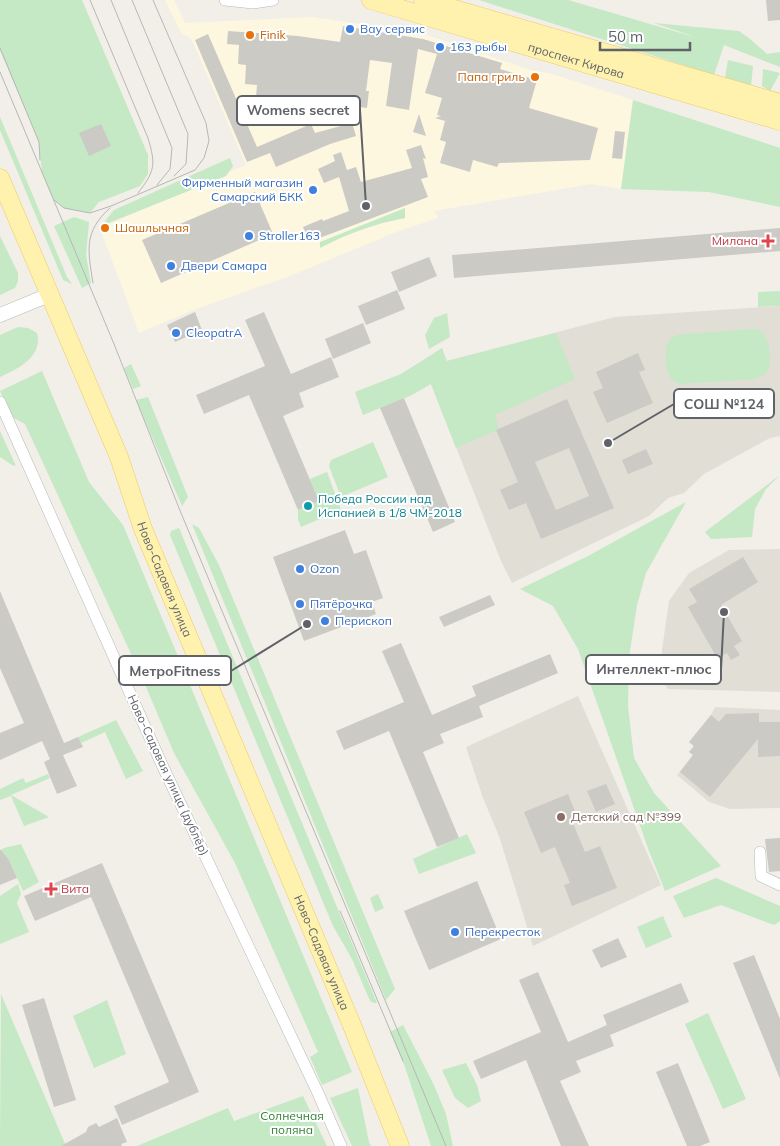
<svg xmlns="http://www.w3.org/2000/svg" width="780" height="1146" font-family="Mulish,sans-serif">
	<rect width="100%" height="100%" fill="#f1efe8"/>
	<!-- commercial -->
	<path fill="#fef7e0" d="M 165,0 L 174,0 L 185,23 L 313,17 L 424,34 L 531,70 L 552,74 L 633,100 L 621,189 L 591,184 L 434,211 L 438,218 L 396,232 L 290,276 L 193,310 L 139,333 L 100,228 L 246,165 L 191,38 L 181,33 Z"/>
	<!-- education -->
	<path fill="#e1ded6" d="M 780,306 L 780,436 L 770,438 L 704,474 L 684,493 L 668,498 L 649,516 L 512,583 L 501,561 L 431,384 L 447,361 L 615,317 Z
		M 780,549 L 780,692 L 668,689 L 661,679 L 662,650 L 669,601 L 689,573 L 729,550 Z
		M 578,696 L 661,885 L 533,946 L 499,836 L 483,798 L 466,747 Z
		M 715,707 L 780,710 L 780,808 L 730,809 L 709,802 L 677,775 L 693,755 L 689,752 L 694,746 L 689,742 L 711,715 Z"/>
	<!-- green -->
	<path fill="#c5e8c5" d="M 0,0 L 82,0 L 148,155 L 148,174 L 140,186 L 99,202 L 90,213 L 64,208 L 53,199 L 42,173 L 39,142 L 0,50 Z
		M 479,0 L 568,0 L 698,38 L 654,23 L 739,31 L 750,39 L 767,54 L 780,52 L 780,67 L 724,45 L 714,75 Z
		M 728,60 L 753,66 L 751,86 L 725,78 Z
		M 763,69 L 780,73 L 770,91 L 762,86 Z
		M 633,100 L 780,148 L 780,207 L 709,192 L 621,189 Z
		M 0,117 L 67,277 L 72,284 L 63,280 L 0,130 Z
		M 230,158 L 233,166 L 226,176 L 101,226 L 114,210 Z
		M 405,208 L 405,218 C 374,224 349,233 320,248 L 320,242 Z
		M 74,217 L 89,222 L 86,255 L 91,283 L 82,288 L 54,226 Z
		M 0,236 L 18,273 L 18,281 L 15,288 L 0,295 Z
		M 780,291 L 780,306 L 758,307 L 758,292 Z
		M 447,313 L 450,337 L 429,349 L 425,335 L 434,318 Z
		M 18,327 L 28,328 L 37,333 C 43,357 18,369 0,377 L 0,335 Z
		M 752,329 C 755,329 758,329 760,331 C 771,337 773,364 766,373 C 763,376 759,377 755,379 L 681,384 C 676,382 673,381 670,377 C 666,372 664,347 669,341 C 672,336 677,335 683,334 Z
		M 556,333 L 575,379 L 495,415 L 499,429 L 456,448 L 431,384 L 412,395 L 363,415 L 355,392 L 401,374 L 442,348 L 447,361 Z
		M 131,364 L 141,386 L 133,389 L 124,368 Z
		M 42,371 L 89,482 L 123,525 L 352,1072 L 322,1085 L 310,1057 L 318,1052 L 235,863 L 174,753 L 144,682 L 25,424 L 12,417 L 0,391 Z
		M 148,397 L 188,497 L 182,506 L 136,400 Z
		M 0,431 L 16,466 L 12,465 L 0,457 Z
		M 373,442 L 388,477 L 341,497 L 329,466 L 331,460 Z
		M 327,472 L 341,510 L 301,527 L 298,519 L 298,510 L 319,501 L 310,479 Z
		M 780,475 L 766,489 L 755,509 L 752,537 L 711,539 L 705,532 Z
		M 686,502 L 646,573 L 637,605 L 629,658 L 628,706 L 634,758 L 654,793 L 721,866 L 665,891 L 649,851 L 578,649 L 553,606 L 520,589 L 588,556 Z
		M 192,524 L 199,528 L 219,565 L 395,989 L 386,1000 Z
		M 179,528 L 377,1003 L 374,1003 L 370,1001 L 352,959 L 333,926 L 170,535 L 171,531 Z
		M 116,720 L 143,771 L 126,779 L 105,732 L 81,743 L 78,737 Z
		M 48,774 L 50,778 L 11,795 L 49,817 L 24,826 L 11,796 L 0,800 L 0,789 L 23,778 L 26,783 Z
		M 467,834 L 476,853 L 419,874 L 413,859 Z
		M 21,844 L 39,882 L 23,891 L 9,860 L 0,853 L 0,851 L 4,848 Z
		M 716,878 L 780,906 L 780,921 L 774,925 L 721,905 L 684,918 L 673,896 Z
		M 18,884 L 21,894 L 17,903 L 29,932 L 0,944 L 0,896 Z
		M 378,894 L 384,908 L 375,912 L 370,898 Z
		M 663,916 L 672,937 L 646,948 L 637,927 Z
		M 1,994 L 66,1146 L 0,1146 Z
		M 107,1000 L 126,1054 L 94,1068 L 73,1016 Z
		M 708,1013 L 746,1099 L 723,1109 L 685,1024 Z
		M 403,1025 L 433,1083 L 446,1114 L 453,1146 L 431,1146 L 405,1067 L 390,1032 Z
		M 466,1063 L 477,1085 L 481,1101 L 468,1108 L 455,1098 L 442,1070 Z
		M 358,1088 L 369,1142 L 371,1146 L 352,1146 L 330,1098 Z
		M 303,1096 L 327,1146 L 137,1146 L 228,1108 L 234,1121 Z"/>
	<!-- building -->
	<path fill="#cccac5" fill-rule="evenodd" d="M 766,0 L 780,0 L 780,20 L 768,21 Z
		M 343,26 L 423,39 L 502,63 L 500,69 L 537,80 L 529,108 L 598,128 L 590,160 L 499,163 L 497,167 L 473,160 L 470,172 L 440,163 L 446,142 L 440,140 L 445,121 L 435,118 L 441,116 L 437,115 L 442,98 L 425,93 L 437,54 L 418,49 L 409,110 L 386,106 L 392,63 L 370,60 L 366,91 L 369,91 L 367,108 L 294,98 L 293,111 L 255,108 L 257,85 L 245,84 L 246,65 L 238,64 L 239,45 L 227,44 L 228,31 L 298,36 L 340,42 Z
		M 208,34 L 257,147 L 311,124 L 315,133 L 352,123 L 356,136 L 330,144 L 276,167 L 270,153 L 247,162 L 195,40 Z
		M 419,114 L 426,136 L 413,132 Z
		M 101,124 L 111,146 L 89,156 L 79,133 Z
		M 615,131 L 625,132 L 622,159 L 612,158 Z
		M 421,145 L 426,159 L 423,158 L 428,177 L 421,179 L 428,197 L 309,242 L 303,227 L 322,219 L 323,221 L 349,211 L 339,177 L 324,183 L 318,169 L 335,161 L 333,155 L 341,152 L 347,170 L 356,167 L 361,182 L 412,168 L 406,150 Z
		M 255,192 L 273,234 L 161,283 L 142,240 Z
		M 780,228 L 780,251 L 454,278 L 452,255 Z
		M 429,257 L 437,276 L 399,292 L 391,272 Z
		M 397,290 L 405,309 L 366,325 L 358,306 Z
		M 195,312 L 202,330 L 175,342 L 167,325 Z
		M 264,312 L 291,374 L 331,357 L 339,377 L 299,393 L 304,407 L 283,416 L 319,501 L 298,510 L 249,395 L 204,414 L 196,395 L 265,366 L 245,320 Z
		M 363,323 L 371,343 L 333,359 L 325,339 Z
		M 638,353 L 645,370 L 639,372 L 653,403 L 607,423 L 593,392 L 603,388 L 596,372 Z
		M 404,398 L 455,522 L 433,532 L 380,408 Z
		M 567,399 L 614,508 L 541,539 L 526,503 L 509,510 L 500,490 L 518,482 L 496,430 ZM 569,448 L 589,496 L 556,510 L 535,462 Z
		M 646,449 L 653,464 L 628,474 L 622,460 Z
		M 345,530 L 354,554 L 366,550 L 383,598 L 372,602 L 376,614 L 304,641 L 273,557 Z
		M 743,557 L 758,582 L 721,605 L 742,641 L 734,646 L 740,655 L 731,660 L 727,653 L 717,658 L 688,607 L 697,602 L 689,589 Z
		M 0,591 L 64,743 L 78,737 L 83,747 L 63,755 L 77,786 L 57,794 L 44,762 L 50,759 L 42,741 L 0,760 L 0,733 L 24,723 L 0,668 Z
		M 490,595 L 495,605 L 444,627 L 439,617 Z
		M 401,643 L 432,715 L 476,696 L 472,686 L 550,654 L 558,673 L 479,706 L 483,717 L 440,734 L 444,743 L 423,752 L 459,838 L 437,847 L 389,731 L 344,750 L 336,731 L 404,702 L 382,651 Z
		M 759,713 L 759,722 L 780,722 L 780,756 L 758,757 L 758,739 L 710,797 L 680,772 L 693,755 L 689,752 L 694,746 L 689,742 L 711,715 L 719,722 L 726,714 Z
		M 606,784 L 615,804 L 596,812 L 587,791 Z
		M 568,794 L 578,819 L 572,821 L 585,852 L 600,846 L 617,888 L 572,906 L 564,885 L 570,883 L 555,847 L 541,853 L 524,812 Z
		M 780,838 L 780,871 L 769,872 L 765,839 Z
		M 0,849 L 9,860 L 17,878 L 0,885 Z
		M 102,863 L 199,1092 L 122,1125 L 114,1106 L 169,1082 L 91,897 L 35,921 L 24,896 Z
		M 477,881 L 501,939 L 429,970 L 404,911 Z
		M 618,938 L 627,957 L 601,968 L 592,950 Z
		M 754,955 L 780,1019 L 780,1079 L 733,963 Z
		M 538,972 L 568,1042 L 607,1025 L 603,1015 L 681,983 L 689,1002 L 610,1035 L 614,1046 L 576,1061 L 581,1072 L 560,1081 L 589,1146 L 561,1146 L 526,1060 L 481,1079 L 473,1061 L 541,1032 L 519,980 Z
		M 44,998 L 76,1100 L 54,1107 L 22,1005 Z
		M 678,1063 L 710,1142 L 700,1146 L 687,1146 L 656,1072 Z
		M 117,1118 L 127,1142 L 121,1144 L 122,1146 L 61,1146 L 86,1132 L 88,1127 L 96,1123 L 99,1127 Z"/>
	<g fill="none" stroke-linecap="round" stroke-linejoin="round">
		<defs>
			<path id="minor" d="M 225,0 L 253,3 L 273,0
				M 0,402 L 163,767 L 318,1093 L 341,1146
				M 760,852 L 761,876 L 780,885"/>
			<path id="tertiary" d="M 0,315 L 49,295"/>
			<g id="primary">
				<path id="s1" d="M 371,0 L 780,121"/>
				<path d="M 423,0 L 780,103"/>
				<path id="s2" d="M 0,178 L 119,457 L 143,529 L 351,1023 L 400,1146"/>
			</g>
		</defs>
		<!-- minor casing -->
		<use href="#minor" stroke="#b5b8bc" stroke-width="12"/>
		<!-- tertiary casing -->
		<use href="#tertiary" stroke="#b5b8bc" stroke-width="15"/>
		<!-- primary casing -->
		<use href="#primary" stroke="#f2c960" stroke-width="19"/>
		<!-- minor -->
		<use href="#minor" stroke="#fff" stroke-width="11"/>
		<!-- tertiary -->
		<use href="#tertiary" stroke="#fff" stroke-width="14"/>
		<!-- primary -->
		<use href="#primary" stroke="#fff2af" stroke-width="18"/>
		<!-- tram -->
		<path stroke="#b6b7b8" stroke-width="1" d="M 90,0 L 148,138 C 156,165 155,171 138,193
			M 111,0 L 172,148 L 170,169 L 157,185
			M 132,0 L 188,134 L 186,164 L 174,176
			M 0,48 L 39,142 L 40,160
			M 0,72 L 114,344 L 181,513 L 446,1146
			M 54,200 L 64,208 L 90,213 L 111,206 L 195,170 L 204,158 L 209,141 L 206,123 L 153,0
			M 93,283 C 88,251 83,232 110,208
			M 340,911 L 403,1061"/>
	</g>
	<!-- markers -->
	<g fill="#3f7fe0" stroke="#fff" stroke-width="2">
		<circle cx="350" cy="29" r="5"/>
		<circle cx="440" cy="47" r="5"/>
		<circle cx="313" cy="190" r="5"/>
		<circle cx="249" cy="236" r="5"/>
		<circle cx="171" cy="266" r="5"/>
		<circle cx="176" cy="333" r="5"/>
		<circle cx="300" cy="569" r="5"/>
		<circle cx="300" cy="604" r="5"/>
		<circle cx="325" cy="621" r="5"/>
		<circle cx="455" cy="932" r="5"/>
	</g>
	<g fill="#e8710a" stroke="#fff" stroke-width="2">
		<circle cx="250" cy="35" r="5"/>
		<circle cx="535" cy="77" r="5"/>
		<circle cx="105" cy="228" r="5"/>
	</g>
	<g fill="#e0444e" stroke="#fff" stroke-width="2">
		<path d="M765.5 233.5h5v5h5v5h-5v5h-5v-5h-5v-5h5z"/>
		<path d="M48.5 881.5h5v5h5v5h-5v5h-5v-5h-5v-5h5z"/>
	</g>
	<circle fill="#0f9aa8" stroke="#fff" stroke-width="2" cx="308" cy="506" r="5"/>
	<circle fill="#8d6e63" stroke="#fff" stroke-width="2" cx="561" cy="817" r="5"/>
	<g text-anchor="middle" stroke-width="4" stroke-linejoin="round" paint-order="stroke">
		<!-- shop labels -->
		<g font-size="12" fill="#366cbe" stroke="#fff" text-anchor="start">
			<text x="360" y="33">Вау сервис</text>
			<text x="450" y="51">163 рыбы</text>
			<text x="303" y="187" text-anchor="end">Фирменный магазин<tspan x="303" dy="14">Самарский БКК</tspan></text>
			<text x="259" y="240">Stroller163</text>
			<text x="181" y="270">Двери Самара</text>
			<text x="186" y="337">CleopatrA</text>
			<text x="310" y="573">Ozon</text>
			<text x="310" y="608">Пятёрочка</text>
			<text x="335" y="625">Перископ</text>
			<text x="465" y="936">Перекресток</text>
		</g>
		<!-- food labels -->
		<g font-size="12" fill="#c56008" stroke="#fff" text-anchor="start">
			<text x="260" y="39">Finik</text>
			<text x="525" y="81" text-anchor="end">Папа гриль</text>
			<text x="115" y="232">Шашлычная</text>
		</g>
		<!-- street labels -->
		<g font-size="12" fill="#5f6368" stroke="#fff">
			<text dy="4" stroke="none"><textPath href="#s1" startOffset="214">проспект Кирова</textPath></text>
			<text dy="4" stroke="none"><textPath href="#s2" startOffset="434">Ново-Садовая улица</textPath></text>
			<text transform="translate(168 775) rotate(65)" y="4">Ново-Садовая улица (дублёр)</text>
			<text dy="4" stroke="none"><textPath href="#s2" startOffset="839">Ново-Садовая улица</textPath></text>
		</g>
		<!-- health labels -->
		<g font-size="12" fill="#be3a42" stroke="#fff" text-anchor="end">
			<text x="758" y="245">Милана</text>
			<text x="61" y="893" text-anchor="start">Вита</text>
		</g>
		<!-- culture labels -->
		<g font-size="12" fill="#0d838f" stroke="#fff" text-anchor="start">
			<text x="318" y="503">Победа России над<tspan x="318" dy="14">Испанией в 1/8 ЧМ-2018</tspan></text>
		</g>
		<!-- education labels -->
		<g font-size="12" fill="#785e54" stroke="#fff" text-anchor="start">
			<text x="571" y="821">Детский сад №399</text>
		</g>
		<!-- park labels -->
		<g font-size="12" fill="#348238" stroke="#fff">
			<text x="292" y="1120">Солнечная<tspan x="292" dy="14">поляна</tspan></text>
		</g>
	</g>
	<!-- callouts -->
	<path fill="none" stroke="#5f6368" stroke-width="2" d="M366 206L360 110M608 443L674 404M724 612L721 669M307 624L231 671"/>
	<g fill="#5f6368" stroke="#fff" stroke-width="2">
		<circle cx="366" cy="206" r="5"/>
		<circle cx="608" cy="443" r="5"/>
		<circle cx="724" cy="612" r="5"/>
		<circle cx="307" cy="624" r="5"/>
	</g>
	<g fill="#fff" stroke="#5f6368" stroke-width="2">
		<rect x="237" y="96" width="123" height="29" rx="5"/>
		<rect x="674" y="389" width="100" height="29" rx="5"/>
		<rect x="586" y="655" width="135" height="29" rx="5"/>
		<rect x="119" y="656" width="112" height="29" rx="5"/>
	</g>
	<g font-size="14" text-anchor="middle" font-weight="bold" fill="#5f6368">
		<text x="298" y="115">Womens secret</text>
		<text x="724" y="409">СОШ №124</text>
		<text x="654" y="674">Интеллект-плюс</text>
		<text x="175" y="676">МетроFitness</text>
	</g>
	<!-- scale -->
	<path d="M600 42v8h90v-8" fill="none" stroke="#5f6368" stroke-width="2.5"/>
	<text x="608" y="42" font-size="15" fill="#5f6368" stroke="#ffffff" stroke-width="4" paint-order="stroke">50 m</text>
</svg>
